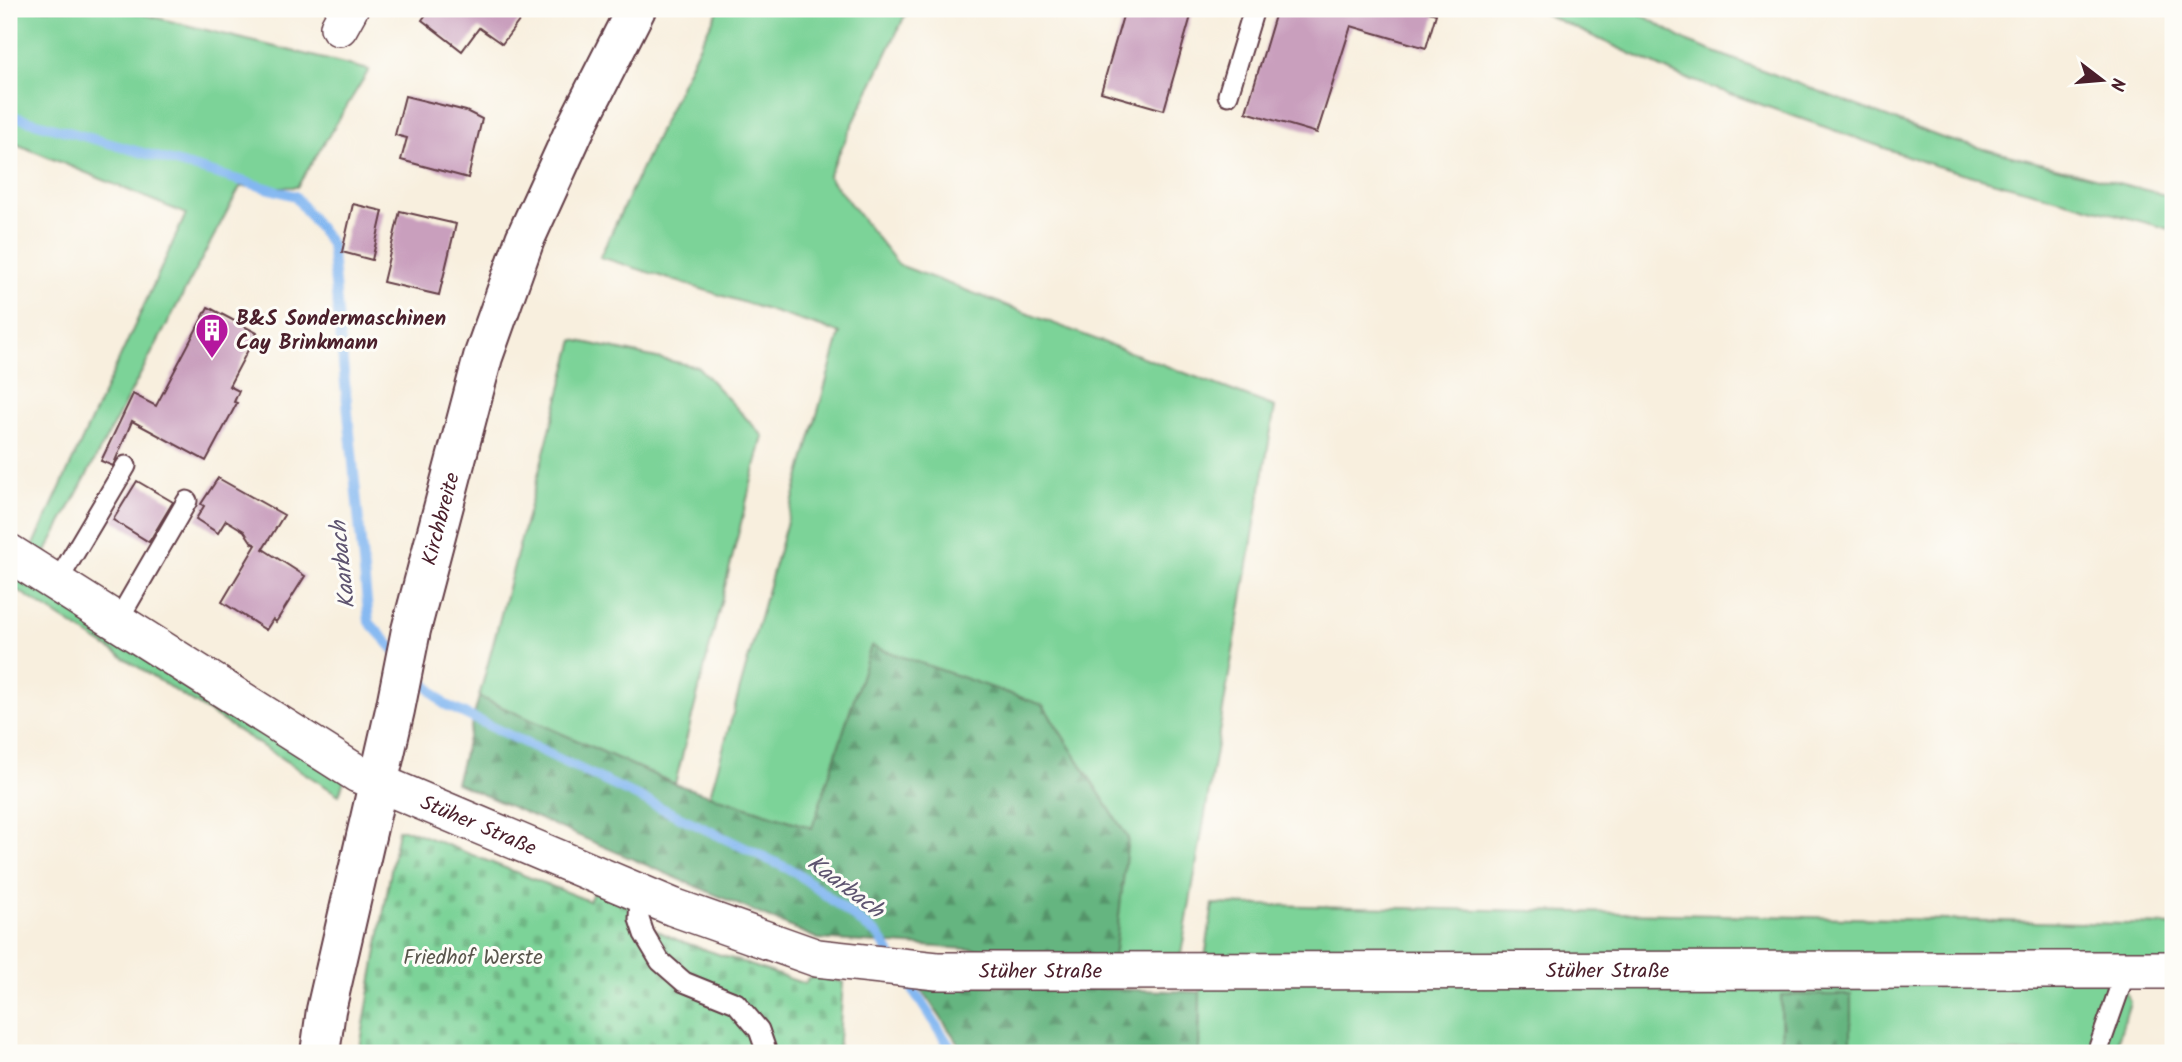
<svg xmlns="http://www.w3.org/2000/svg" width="2182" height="1062" font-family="Kalam,sans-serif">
	<defs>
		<pattern id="forest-firs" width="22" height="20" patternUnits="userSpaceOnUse" patternTransform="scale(1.75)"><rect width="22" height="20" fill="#65b580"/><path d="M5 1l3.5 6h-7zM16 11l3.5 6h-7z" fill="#559369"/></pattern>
		<pattern id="cemetery-stones" width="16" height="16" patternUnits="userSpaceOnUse" patternTransform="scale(1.75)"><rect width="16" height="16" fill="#7cd398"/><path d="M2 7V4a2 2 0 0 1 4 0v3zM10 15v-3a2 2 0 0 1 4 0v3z" fill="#6db583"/></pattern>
	</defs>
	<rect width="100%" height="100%" fill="#fdfcf7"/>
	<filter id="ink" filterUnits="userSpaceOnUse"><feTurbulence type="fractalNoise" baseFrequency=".0143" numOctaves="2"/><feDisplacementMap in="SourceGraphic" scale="14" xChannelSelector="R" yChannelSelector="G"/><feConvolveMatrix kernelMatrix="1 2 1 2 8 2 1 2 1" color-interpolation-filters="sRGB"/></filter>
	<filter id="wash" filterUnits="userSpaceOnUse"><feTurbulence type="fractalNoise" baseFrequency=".00686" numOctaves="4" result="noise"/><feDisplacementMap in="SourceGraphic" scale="28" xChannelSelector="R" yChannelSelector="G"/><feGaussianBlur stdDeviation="1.57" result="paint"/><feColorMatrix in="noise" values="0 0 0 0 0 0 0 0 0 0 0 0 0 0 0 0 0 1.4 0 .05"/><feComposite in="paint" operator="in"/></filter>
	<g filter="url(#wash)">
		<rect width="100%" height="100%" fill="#f8efde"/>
		<!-- grass -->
		<path fill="#7cd398" stroke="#637962" stroke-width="2" d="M 9,9 L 121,9 L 369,70 L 297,187 L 240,187 L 40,563 L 351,760 L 339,795 L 14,588 L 186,214 L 9,141 Z
			M 719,9 L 908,9 L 828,176 L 899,265 L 1275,407 L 1180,960 L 1114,959 L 812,828 L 710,795 L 840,333 L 600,257 L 700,44 Z
			M 1534,9 L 1632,9 L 1688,42 L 1945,139 L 2173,197 L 2173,230 L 1933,165 L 1677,75 Z
			M 574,340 L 698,367 L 763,436 L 675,784 L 479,697 Z
			M 1213,904 L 2173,925 L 2173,983 L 2121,983 L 2130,1002 L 2114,1053 L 1851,1053 L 1850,995 L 1781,996 L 1782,1053 L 1199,1053 L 1200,992 Z"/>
		<!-- forest -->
		<path fill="url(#forest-firs)" stroke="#586a56" stroke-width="2" d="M 871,646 L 1043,705 L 1128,838 L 1114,959 L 818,939 L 456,783 L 479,697 L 675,784 L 812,828 Z
			M 917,983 L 1200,992 L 1199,1053 L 965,1053 Z
			M 1781,995 L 1851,995 L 1851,1053 L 1782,1053 Z"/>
		<!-- cemetery -->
		<path fill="url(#cemetery-stones)" stroke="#637962" stroke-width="2" d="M 398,830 L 409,830 L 589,901 L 596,887 L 652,911 L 648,927 L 680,941 L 805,984 L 808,978 L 819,977 L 843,982 L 838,1053 L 359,1053 Z"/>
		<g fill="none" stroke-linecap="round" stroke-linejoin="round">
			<!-- stream -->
			<path stroke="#83b7f1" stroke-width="10" d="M 9,115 L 295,196 L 331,244 L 369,622 L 397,653
				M 413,670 L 444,704 L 797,873 L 879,936 L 892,957
				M 904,976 L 954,1053"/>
		</g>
		<g id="blocks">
			<!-- building -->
			<path fill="#c99fbd" d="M 430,9 L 528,9 L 502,44 L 479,28 L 462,51 L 422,20 Z
				M 1125,9 L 1193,9 L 1164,110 L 1101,92 Z
				M 1277,9 L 1418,9 L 1436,14 L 1426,48 L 1351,26 L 1317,133 L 1246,112 Z
				M 405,96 L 466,111 L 482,119 L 468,178 L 401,160 L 407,138 L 395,135 Z
				M 353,204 L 383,211 L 372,260 L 342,252 Z
				M 400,211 L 456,224 L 439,295 L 383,282 Z
				M 208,307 L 257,333 L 229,386 L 239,391 L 234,402 L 237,403 L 206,461 L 132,421 L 113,466 L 101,461 L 133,394 L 156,406 Z
				M 218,478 L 284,515 L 263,549 L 305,576 L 276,622 L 273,619 L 266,630 L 222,602 L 256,545 L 252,543 L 244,531 L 226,520 L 218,533 L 196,519 L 204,506 L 201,504 Z
				M 137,481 L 173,502 L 149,542 L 113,520 Z"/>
		</g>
	</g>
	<g filter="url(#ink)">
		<use href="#blocks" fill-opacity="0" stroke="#643e46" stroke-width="2"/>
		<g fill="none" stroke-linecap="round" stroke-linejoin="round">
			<defs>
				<path id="service" d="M 1228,95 L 1254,9
					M 56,584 L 126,466
					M 117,622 L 187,501
					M 640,892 L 639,919 L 644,934 L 660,961 L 684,982 L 736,1003 L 759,1030 L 767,1053
					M 2097,1053 L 2126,970"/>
				<g id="minor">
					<path d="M 339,27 L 349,9"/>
					<path id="s1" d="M 9,553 L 358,774 L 673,907 L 817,958 L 937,971 L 2173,970"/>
				</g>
				<g id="tertiary">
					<path id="s2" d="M 320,1053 L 326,1010 L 395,710 L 411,630 L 483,357 L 525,239 L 576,127 L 636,9"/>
				</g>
			</defs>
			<!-- service casing -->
			<use href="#service" stroke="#643e46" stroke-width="23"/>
			<!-- minor casing -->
			<use href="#minor" stroke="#643e46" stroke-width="40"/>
			<!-- tertiary casing -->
			<use href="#tertiary" stroke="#643e46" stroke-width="42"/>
			<!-- service -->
			<use href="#service" stroke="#fff" stroke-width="19"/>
			<!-- minor -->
			<use href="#minor" stroke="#fff" stroke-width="37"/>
			<!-- tertiary -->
			<use href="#tertiary" stroke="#fff" stroke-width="38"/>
		</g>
	</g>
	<!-- icons -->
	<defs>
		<symbol id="building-pin" viewBox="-11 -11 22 30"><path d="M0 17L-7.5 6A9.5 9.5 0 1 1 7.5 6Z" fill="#b5179e" stroke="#fdfcf7"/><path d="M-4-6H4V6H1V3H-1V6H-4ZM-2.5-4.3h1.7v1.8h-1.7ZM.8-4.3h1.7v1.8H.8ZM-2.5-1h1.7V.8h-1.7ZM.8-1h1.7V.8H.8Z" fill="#fff"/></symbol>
	</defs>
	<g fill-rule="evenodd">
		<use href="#building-pin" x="193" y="311" width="38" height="52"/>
	</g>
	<g text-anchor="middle" stroke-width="6" stroke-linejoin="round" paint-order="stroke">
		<!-- poi labels -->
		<g font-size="21" font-weight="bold" fill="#4a1f2b" stroke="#fdfcf7" text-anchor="start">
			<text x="236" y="325">B&amp;S Sondermaschinen<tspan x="236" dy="24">Cay Brinkmann</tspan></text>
		</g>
		<!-- street labels -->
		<g font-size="21" fill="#4a1f2b" stroke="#fdfcf7">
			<text dy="7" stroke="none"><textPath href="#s2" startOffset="548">Kirchbreite</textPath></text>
			<text dy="7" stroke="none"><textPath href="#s1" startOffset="544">Stüher Straße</textPath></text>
			<text dy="7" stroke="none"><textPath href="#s1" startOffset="1699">Stüher Straße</textPath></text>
			<text dy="7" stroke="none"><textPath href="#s1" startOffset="1132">Stüher Straße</textPath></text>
		</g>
		<!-- park labels -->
		<g font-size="21" fill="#59554c" stroke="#fdfcf7">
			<text x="473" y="964">Friedhof Werste</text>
		</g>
		<!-- water labels -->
		<g font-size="23" font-style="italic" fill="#5e5470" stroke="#fdfcf7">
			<text transform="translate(342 565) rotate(-96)" y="8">Kaarbach</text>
			<text transform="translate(846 886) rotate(37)" y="8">Kaarbach</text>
		</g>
	</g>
	<!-- margin -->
	<rect width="2182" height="1062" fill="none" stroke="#fdfcf7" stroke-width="35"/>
	<!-- north arrow -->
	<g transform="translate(2102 80) rotate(106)" stroke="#fdfcf7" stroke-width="5" paint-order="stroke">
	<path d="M0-5L12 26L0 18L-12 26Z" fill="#4a1f2b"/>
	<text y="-10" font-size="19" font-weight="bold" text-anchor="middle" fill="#4a1f2b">N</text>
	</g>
</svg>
